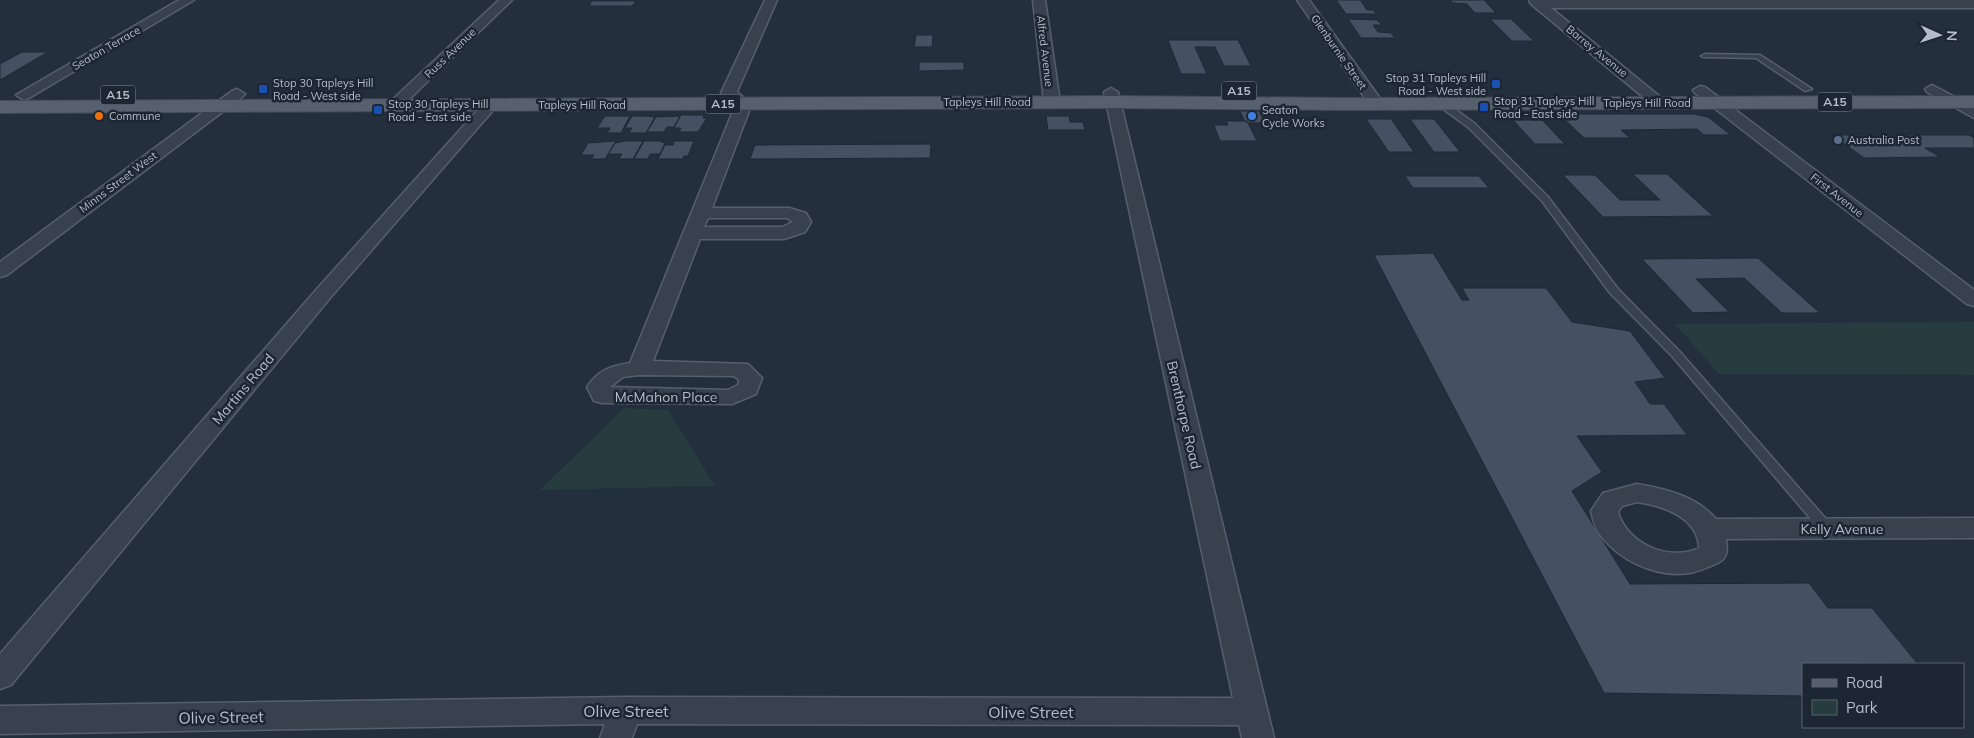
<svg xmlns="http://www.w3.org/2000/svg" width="1974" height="738" font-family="Mulish,sans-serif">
	<rect width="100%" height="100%" fill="#242f3e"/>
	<!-- green -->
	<path fill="#263c3f" d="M 1974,322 L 1974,375 L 1719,374 L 1675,324 Z
		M 624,408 L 668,410 L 715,486 L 540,490 Z"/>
	<!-- building -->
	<path fill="#455162" stroke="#1f2835" d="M 1336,0 L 1360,0 L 1367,10 L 1373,10 L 1377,14 L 1346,14 Z
		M 1450,0 L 1484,0 L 1496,13 L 1475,13 L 1467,4 L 1453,3 Z
		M 592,1 L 636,1 L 632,6 L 589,6 Z
		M 1348,19 L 1377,20 L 1382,25 L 1373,25 L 1378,32 L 1391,33 L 1395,38 L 1361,38 Z
		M 1490,19 L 1511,19 L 1534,41 L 1512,41 Z
		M 916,35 L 933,35 L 932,47 L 914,47 Z
		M 1168,40 L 1238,40 L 1251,66 L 1224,66 L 1215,47 L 1195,47 L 1207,74 L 1181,74 Z
		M 22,52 L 48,52 L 0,80 L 0,64 Z
		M 919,62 L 964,62 L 964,70 L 919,71 Z
		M 1240,111 L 1259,111 L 1265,123 L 1248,123 L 1244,120 Z
		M 1559,114 L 1694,114 L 1708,117 L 1731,135 L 1704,135 L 1697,129 L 1621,130 L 1630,138 L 1584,138 Z
		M 681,115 L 704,115 L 703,118 L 707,118 L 698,132 L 679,132 L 681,128 L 674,128 Z
		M 605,116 L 630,116 L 621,133 L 607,133 L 610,128 L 597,128 Z
		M 632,116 L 646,116 L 655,117 L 646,133 L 629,133 L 632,128 L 625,128 Z
		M 680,116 L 674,127 L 667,127 L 664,132 L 647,132 L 656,117 Z
		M 1046,116 L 1069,116 L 1070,122 L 1083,122 L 1085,130 L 1048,130 Z
		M 1366,119 L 1391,119 L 1414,152 L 1389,152 Z
		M 1410,119 L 1434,119 L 1460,152 L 1434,152 Z
		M 1513,120 L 1542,120 L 1565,144 L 1535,144 Z
		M 1226,121 L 1247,121 L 1257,141 L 1220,141 L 1214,125 L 1228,125 Z
		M 1832,135 L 1969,135 L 1974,138 L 1974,148 L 1925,148 L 1940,157 L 1864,158 Z
		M 616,141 L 605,159 L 591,159 L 594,155 L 581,155 L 588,143 Z
		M 625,141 L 643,141 L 633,159 L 619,159 L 622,154 L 608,154 L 615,143 Z
		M 644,141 L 659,141 L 665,143 L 660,154 L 650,154 L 648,159 L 634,159 Z
		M 674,141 L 694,141 L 688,156 L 684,156 L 683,159 L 658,159 L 665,145 L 673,145 Z
		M 931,144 L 930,158 L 750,159 L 755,145 Z
		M 1633,174 L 1667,174 L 1713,216 L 1603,217 L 1563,175 L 1595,175 L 1620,200 L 1660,200 Z
		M 1405,176 L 1479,176 L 1489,188 L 1413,188 Z
		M 1433,253 L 1462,300 L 1469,300 L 1462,288 L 1546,288 L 1572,322 L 1630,331 L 1665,378 L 1635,382 L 1650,404 L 1664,404 L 1687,435 L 1577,436 L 1602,472 L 1572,491 L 1630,584 L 1809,583 L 1828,608 L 1872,608 L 1917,663 L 1803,664 L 1803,696 L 1604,693 L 1374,255 Z
		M 1758,258 L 1820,313 L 1782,313 L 1744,278 L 1696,279 L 1729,312 L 1693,313 L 1642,259 Z"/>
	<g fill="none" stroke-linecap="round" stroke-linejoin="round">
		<defs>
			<path id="service" d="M 1705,54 L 1760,55 L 1812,89 L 1805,91 L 1756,58 L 1703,57 L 1701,56 Z
				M 1439,102 L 1445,102 L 1474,123 L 1548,197 L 1618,289 L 1680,352 L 1832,526 L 1834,529 L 1832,532 L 1827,534 L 1822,532 L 1672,356 L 1610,293 L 1542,201 L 1468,127 L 1439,106 Z"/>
			<path id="minor" d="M 179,0 L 194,0 L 29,98 L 24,100 L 16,95 Z
				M 499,0 L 512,0 L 400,108 L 390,108 L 387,105 L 390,102 Z
				M 765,0 L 777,0 L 737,92 L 750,103 L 749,111 L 712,208 L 789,208 L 806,213 L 811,222 L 805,232 L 784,239 L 700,239 L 653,361 L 748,364 L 762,378 L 756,394 L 732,404 L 602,403 L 594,401 L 587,387 C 598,370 611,366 630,363 L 733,111 L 734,104 L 721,93 ZM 708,218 L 787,218 L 793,222 L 782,227 L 704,227 ZM 639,375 L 734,376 L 739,380 L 738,385 L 728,390 L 610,387 L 623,377 Z
				M 1033,0 L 1045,0 L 1060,102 L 1052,107 L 1044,102 Z
				M 1297,0 L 1309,0 L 1384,104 L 1381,107 L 1371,107 Z
				M 1529,0 L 1974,0 L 1974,8 L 1551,8 L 1664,100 L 1667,103 L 1664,106 L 1654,106 L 1531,4 Z
				M 1932,85 L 1974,107 L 1974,118 L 1927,92 L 1925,89 Z
				M 1700,86 L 1705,87 L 1974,290 L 1974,306 L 1967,304 L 1695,93 L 1693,90 Z
				M 1111,88 L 1118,92 L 1274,738 L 1242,738 L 1239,725 L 637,724 L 632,738 L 600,738 L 605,724 L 0,734 L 0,706 L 625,697 L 1233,698 L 1104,92 Z
				M 237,89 L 245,94 L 242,97 L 7,275 L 0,277 L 0,262 L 232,91 Z
				M 490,100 L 495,102 L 498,105 L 495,108 L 330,298 L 11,685 L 0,689 L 0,654 L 316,290 L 485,102 Z
				M 1637,484 C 1666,489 1696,496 1716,519 L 1974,518 L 1974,538 L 1726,539 C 1726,543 1728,550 1726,554 C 1724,562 1715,564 1708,567 C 1672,585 1621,565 1599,533 C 1594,526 1593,519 1591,511 L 1603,493 ZM 1637,502 C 1663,506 1698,517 1699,548 C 1669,562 1627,544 1618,512 L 1622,506 Z"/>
			<path id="primary" d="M 1114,96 L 1341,98 L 1974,96 L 1974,108 L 1341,110 L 1114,108 L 0,113 L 0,101 Z"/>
		</defs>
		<!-- service casing -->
		<use href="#service" stroke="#565f6c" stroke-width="3"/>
		<!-- minor casing -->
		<use href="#minor" stroke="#565f6c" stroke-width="3"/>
		<!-- primary casing -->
		<use href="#primary" stroke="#414a57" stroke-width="2"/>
		<!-- service -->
		<use href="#service" fill="#38414e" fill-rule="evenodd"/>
		<!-- minor -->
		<use href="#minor" fill="#38414e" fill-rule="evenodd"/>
		<!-- primary -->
		<use href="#primary" fill="#56606e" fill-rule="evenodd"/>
	</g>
	<!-- markers -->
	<g fill="#1a4fb4" stroke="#1d2633" stroke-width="2">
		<rect x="1491" y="79" width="10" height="10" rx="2.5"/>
		<rect x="258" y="84" width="10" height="10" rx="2.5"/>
		<rect x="1479" y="102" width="10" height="10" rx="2.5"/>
		<rect x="373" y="105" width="10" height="10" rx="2.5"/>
	</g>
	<circle fill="#e8710a" stroke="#1d2633" stroke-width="2" cx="99" cy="116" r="5"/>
	<circle fill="#3f7fe0" stroke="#1d2633" stroke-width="2" cx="1252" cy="116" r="5"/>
	<circle fill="#5c6f8a" stroke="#1d2633" stroke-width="2" cx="1838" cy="140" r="5"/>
	<g text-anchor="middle" stroke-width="5" stroke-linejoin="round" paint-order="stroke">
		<!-- far-street labels -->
		<g font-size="11" fill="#b4bcc9" stroke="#1d2633">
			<text transform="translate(106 48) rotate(-30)" y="4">Seaton Terrace</text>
			<text transform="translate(1045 51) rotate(83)" y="4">Alfred Avenue</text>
			<text transform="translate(1597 51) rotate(39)" y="4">Barrey Avenue</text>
			<text transform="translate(1339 52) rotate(55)" y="4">Glenburnie Street</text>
			<text transform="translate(450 53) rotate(-44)" y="4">Russ Avenue</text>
			<text x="987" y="106">Tapleys Hill Road</text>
			<text x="1647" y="107">Tapleys Hill Road</text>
			<text x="582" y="109">Tapleys Hill Road</text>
			<text transform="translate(118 182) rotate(-37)" y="4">Minns Street West</text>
			<text transform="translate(1837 195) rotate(38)" y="4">First Avenue</text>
		</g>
		<!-- far-poi labels -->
		<g font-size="11" fill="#b4bcc9" stroke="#1d2633" text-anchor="start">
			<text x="1486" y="82" text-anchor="end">Stop 31 Tapleys Hill<tspan x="1486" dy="13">Road - West side</tspan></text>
			<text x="273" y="87">Stop 30 Tapleys Hill<tspan x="273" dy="13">Road - West side</tspan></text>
			<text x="1494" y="105">Stop 31 Tapleys Hill<tspan x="1494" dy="13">Road - East side</tspan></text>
			<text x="388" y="108">Stop 30 Tapleys Hill<tspan x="388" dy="13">Road - East side</tspan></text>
			<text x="1262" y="114">Seaton<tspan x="1262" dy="13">Cycle Works</tspan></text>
			<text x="109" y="120">Commune</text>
			<text x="1848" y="144">Australia Post</text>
		</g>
		<!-- shield labels -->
		<g fill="#1d2633" stroke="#878f9c" stroke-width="1">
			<rect x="1221.5" y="81.5" width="35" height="19" rx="4"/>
			<rect x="100.5" y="85.5" width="35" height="19" rx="4"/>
			<rect x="1817.5" y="92.5" width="35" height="19" rx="4"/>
			<rect x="705.5" y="94.5" width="35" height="19" rx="4"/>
		</g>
		<g font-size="12" font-weight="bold" fill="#b4bcc9">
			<text x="1239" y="95">A15</text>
			<text x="118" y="99">A15</text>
			<text x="1835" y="106">A15</text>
			<text x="723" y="108">A15</text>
		</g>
		<!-- street labels -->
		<g font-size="14" fill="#b4bcc9" stroke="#1d2633">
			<text transform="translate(243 389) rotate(-50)" y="5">Martins Road</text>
			<text x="666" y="402">McMahon Place</text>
			<text transform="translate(1184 415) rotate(77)" y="5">Brenthorpe Road</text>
			<text x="1842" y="534">Kelly Avenue</text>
		</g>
		<!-- near-street labels -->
		<g font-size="16" fill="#b4bcc9" stroke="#1d2633">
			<text x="626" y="717">Olive Street</text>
			<text x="1031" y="718">Olive Street</text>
			<text transform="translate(221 717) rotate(-1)" y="6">Olive Street</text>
		</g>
	</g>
	<!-- legend -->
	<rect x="1802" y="663" width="162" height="65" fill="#1d2633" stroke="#59626f"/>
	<rect x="1812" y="679" width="25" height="8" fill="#56606e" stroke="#59626f"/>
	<text x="1846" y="688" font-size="15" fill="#b4bcc9">Road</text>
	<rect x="1812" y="700" width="25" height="15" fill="#263c3f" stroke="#59626f"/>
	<text x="1846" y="713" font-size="15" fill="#b4bcc9">Park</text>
	<!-- north arrow -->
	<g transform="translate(1939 35) rotate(93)" stroke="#1d2633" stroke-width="4" paint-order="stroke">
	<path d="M0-4L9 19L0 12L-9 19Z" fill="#b4bcc9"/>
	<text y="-8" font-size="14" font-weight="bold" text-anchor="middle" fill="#b4bcc9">N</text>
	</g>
</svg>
